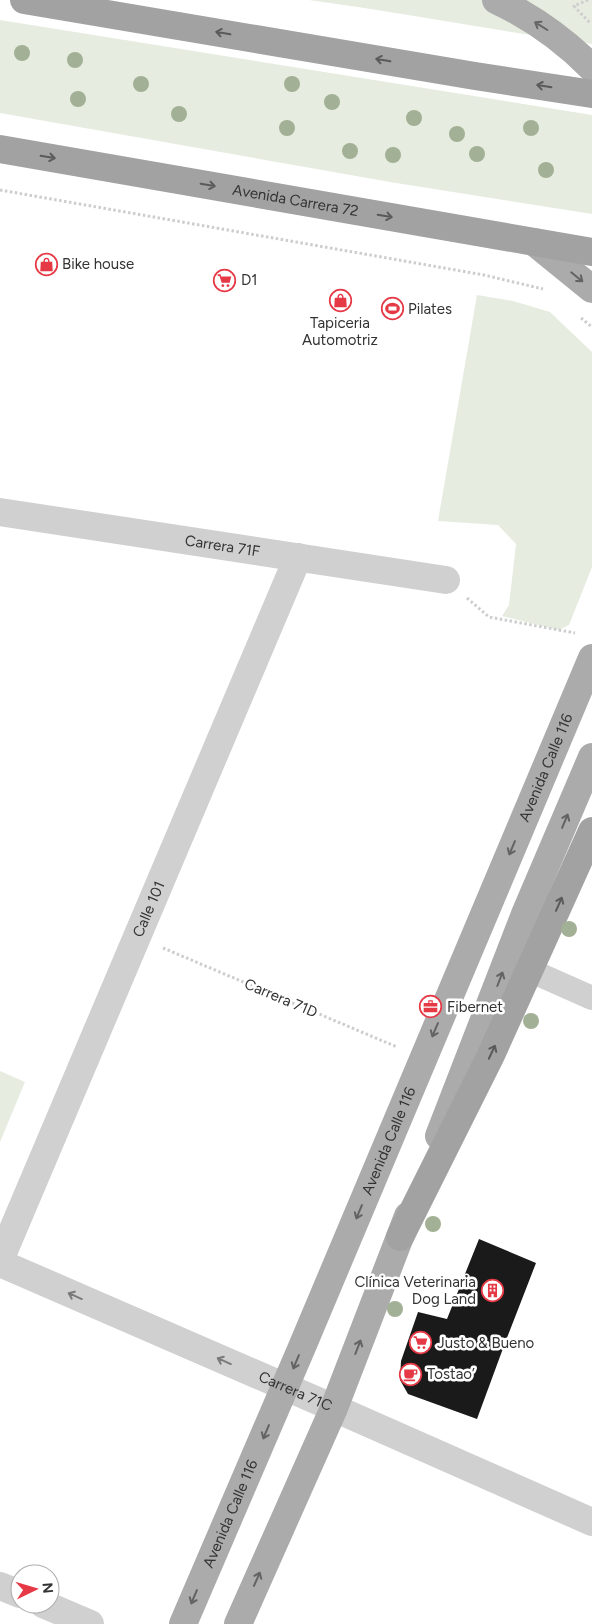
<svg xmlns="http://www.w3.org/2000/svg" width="592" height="1624" font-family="Figtree,sans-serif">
	<rect width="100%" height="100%" fill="#fff"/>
	<!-- green -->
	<path fill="#e6ecdf" d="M 309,0 L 592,0 L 592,44 C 497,31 404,13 309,0 Z
		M 0,20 L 592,115 L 592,214 L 390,182 L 0,113 Z
		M 477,295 L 513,301 L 550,312 L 592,352 L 592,567 L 569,625 L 559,630 L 502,616 L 509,605 L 516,544 L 498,525 L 438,521 Z
		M 0,1071 L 25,1082 L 0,1142 Z"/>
	<!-- building -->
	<path fill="#1a1a1a" d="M 479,1239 L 536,1263 L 505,1343 L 477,1419 L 408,1394 L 400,1380 L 401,1361 L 418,1312 L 447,1319 Z"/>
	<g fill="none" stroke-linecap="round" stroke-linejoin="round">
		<!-- path -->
		<path stroke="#cdcdcd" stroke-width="3" stroke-dasharray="2.5 2.5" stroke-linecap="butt" d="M 588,0 L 574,6 L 590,23
			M 0,190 L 484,275 L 543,289
			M 581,318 L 592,327
			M 467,598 L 489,617 L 575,633
			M 163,948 L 397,1047"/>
		<!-- pedestrian -->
		<path stroke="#d0d0d0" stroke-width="24" d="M 529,970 L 592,998"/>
		<!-- minor -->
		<g stroke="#d0d0d0" stroke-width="28">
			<path id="s1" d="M 0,512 L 446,580"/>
			<path id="s2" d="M 0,1260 L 298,557"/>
			<path d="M 334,1408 L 592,1522"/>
			<path d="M 0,1586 L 20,1594"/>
			<path d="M 43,1604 L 90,1624"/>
		</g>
		<!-- tertiary -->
		<path stroke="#d0d0d0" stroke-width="28" id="s3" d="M 0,1263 L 334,1408"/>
		<!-- primary -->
		<g stroke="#ababab" stroke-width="28">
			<path d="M 496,0 C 532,17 564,40 592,68"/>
			<path d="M 534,242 L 592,289"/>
			<path d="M 439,1136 L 525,914 L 592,757"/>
			<path id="s4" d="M 183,1624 L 302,1347 L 592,658"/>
			<path d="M 238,1624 L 334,1408 L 408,1216"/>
		</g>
		<!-- trunk -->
		<g stroke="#a2a2a2" stroke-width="28">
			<path d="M 24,0 L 475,76 L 592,94"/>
			<path id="s5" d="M 0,149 L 592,252"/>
			<path d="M 400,1237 L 491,1055 L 592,831"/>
		</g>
	</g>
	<!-- trees -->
	<g fill="#a2b095">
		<circle cx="22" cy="53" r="8"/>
		<circle cx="75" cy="60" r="8"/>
		<circle cx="141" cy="84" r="8"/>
		<circle cx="292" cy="84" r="8"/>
		<circle cx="78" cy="99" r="8"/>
		<circle cx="332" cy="102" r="8"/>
		<circle cx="179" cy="114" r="8"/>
		<circle cx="414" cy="118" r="8"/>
		<circle cx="287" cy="128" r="8"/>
		<circle cx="531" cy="128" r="8"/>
		<circle cx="457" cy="134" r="8"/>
		<circle cx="350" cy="151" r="8"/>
		<circle cx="477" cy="154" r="8"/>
		<circle cx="393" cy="155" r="8"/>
		<circle cx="546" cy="170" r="8"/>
		<circle cx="569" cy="929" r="8"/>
		<circle cx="531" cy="1021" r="8"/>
		<circle cx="433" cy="1224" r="8"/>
		<circle cx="395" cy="1309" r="8"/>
	</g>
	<!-- one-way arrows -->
	<defs><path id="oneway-shaft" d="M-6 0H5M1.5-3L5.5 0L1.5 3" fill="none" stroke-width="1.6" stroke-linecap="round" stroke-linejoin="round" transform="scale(1.25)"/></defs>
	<g stroke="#636363">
		<use href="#oneway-shaft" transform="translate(541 26) rotate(-148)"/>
		<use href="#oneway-shaft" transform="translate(577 277) rotate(39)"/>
		<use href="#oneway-shaft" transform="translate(565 821) rotate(-67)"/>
		<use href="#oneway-shaft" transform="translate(512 848) rotate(113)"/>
		<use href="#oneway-shaft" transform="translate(500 979) rotate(-69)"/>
		<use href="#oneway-shaft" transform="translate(435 1030) rotate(113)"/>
		<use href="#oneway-shaft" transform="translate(359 1212) rotate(113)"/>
		<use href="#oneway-shaft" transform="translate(358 1347) rotate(-69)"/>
		<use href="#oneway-shaft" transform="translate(296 1362) rotate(113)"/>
		<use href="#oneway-shaft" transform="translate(266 1432) rotate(113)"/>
		<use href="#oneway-shaft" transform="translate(257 1579) rotate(-66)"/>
		<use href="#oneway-shaft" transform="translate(194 1597) rotate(113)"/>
	</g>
	<g stroke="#5a5a5a">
		<use href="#oneway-shaft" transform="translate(223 33) rotate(-170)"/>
		<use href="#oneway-shaft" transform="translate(383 60) rotate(-170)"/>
		<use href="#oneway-shaft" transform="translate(544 86) rotate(-171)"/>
		<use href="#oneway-shaft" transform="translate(48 157) rotate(10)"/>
		<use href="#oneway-shaft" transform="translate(208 185) rotate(10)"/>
		<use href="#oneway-shaft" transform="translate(385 216) rotate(10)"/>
		<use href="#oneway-shaft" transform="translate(559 904) rotate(-66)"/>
		<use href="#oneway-shaft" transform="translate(492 1052) rotate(-65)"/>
	</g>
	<g stroke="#7a7a7a">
		<use href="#oneway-shaft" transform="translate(75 1296) rotate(-156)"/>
		<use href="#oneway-shaft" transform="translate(224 1361) rotate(-156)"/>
	</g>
	<!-- icons -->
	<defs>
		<symbol id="shop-ring" viewBox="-11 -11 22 22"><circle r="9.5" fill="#fff" stroke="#e63946" stroke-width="1.5"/><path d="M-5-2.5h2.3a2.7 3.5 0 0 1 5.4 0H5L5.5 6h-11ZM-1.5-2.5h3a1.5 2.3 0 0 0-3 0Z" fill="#e63946"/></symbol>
		<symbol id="supermarket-ring" viewBox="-11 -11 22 22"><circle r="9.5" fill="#fff" stroke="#e63946" stroke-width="1.5"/><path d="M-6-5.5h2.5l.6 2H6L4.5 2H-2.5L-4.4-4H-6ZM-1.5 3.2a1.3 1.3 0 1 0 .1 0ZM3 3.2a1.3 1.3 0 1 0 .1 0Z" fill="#e63946"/></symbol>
		<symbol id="stadium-ring" viewBox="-11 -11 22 22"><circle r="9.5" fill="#fff" stroke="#e63946" stroke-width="1.5"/><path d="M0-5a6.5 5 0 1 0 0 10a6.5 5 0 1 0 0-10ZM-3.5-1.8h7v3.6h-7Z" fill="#e63946"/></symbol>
		<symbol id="office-ring" viewBox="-11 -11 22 22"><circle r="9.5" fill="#fff" stroke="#e63946" stroke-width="1.5"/><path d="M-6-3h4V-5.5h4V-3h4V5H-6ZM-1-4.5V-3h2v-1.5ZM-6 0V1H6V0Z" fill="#e63946"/></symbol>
		<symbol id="building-ring" viewBox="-11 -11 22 22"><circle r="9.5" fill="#fff" stroke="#e63946" stroke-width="1.5"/><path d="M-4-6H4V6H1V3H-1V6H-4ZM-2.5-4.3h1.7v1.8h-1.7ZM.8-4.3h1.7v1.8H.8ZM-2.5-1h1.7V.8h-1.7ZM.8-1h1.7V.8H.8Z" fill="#e63946"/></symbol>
		<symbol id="cafe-ring" viewBox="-11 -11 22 22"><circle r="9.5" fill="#fff" stroke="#e63946" stroke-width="1.5"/><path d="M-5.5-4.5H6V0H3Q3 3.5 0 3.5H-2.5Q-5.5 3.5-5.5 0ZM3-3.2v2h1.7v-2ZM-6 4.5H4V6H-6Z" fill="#e63946"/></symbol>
	</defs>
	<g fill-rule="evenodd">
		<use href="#shop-ring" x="34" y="252" width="25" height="25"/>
		<use href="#supermarket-ring" x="212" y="268" width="25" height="25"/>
		<use href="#shop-ring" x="328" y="288" width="25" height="25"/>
		<use href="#stadium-ring" x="380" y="296" width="25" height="25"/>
		<use href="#office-ring" x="418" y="994" width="25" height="25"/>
		<use href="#building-ring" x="480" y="1278" width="25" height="25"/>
		<use href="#supermarket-ring" x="408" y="1330" width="25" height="25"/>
		<use href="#cafe-ring" x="398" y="1362" width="25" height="25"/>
	</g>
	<g text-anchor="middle" stroke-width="5" stroke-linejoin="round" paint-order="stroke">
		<!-- street labels -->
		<g font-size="15" fill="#333" stroke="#fff">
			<text dy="5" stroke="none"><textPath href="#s5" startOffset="300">Avenida Carrera 72</textPath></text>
			<text dy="5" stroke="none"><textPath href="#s1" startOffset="225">Carrera 71F</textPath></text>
			<text dy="5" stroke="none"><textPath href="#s4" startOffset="930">Avenida Calle 116</textPath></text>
			<text dy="5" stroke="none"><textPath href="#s2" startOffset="381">Calle 101</textPath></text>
			<text transform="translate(281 998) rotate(23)" y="5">Carrera 71D</text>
			<text dy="5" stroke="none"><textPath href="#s4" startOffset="525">Avenida Calle 116</textPath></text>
			<text dy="5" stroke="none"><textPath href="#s3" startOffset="322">Carrera 71C</textPath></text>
			<text dy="5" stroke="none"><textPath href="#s4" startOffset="120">Avenida Calle 116</textPath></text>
		</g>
		<!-- poi labels -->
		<g font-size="15" fill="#333" stroke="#fff" text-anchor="start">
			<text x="62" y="269">Bike house</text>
			<text x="241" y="285">D1</text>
			<text x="408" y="314">Pilates</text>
			<text x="340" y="328" text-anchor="middle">Tapiceria<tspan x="340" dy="17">Automotriz</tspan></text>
			<text x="447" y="1012">Fibernet</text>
			<text x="476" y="1287" text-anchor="end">Clínica Veterinaria<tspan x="476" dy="17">Dog Land</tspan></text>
			<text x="437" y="1348">Justo &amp; Bueno</text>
			<text x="427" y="1379">Tostao’</text>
		</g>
	</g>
	<!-- north arrow -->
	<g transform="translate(35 1589) rotate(85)"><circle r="24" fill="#ffffff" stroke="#adadad"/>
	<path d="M0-4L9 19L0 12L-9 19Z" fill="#e63946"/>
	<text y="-8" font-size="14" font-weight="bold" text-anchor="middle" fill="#333333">N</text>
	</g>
</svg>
